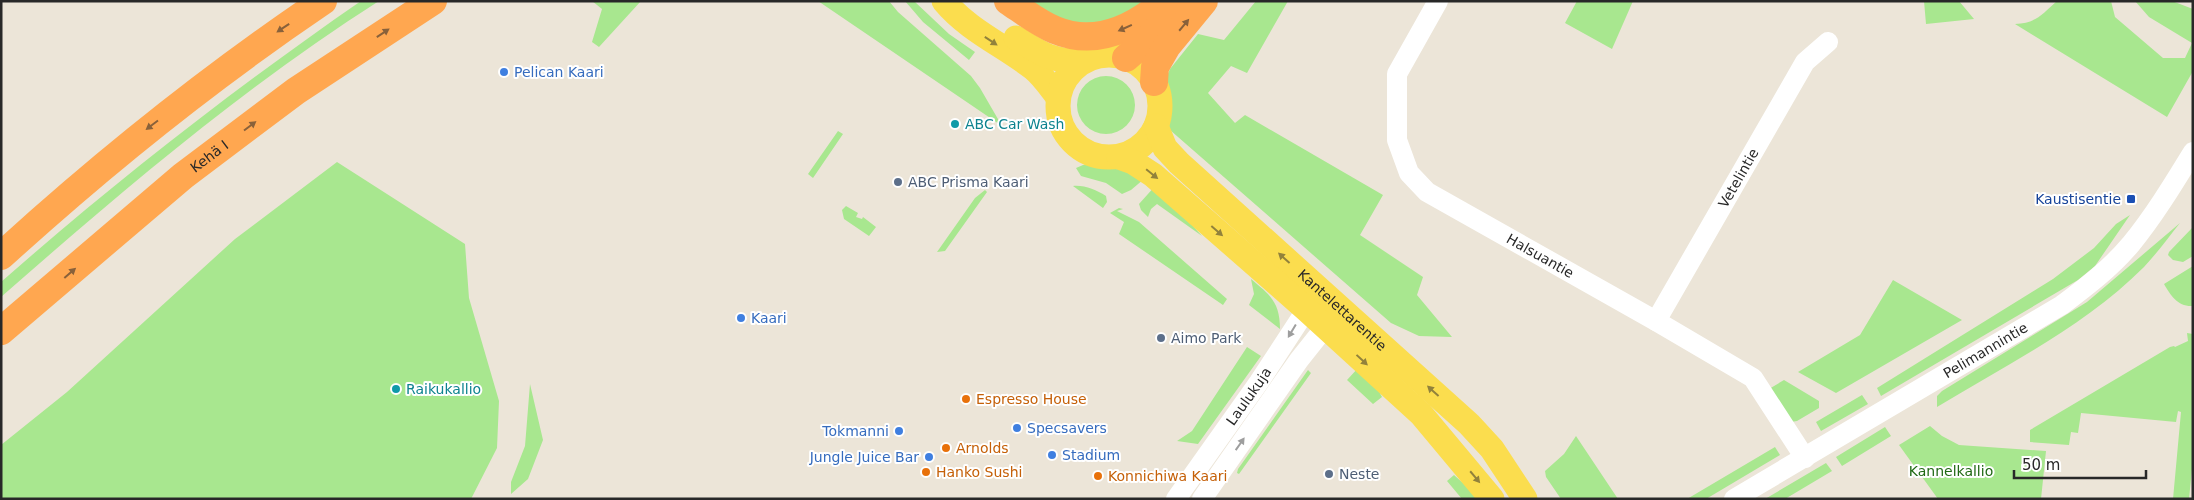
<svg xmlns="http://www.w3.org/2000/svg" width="2194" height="500" font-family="'DejaVu Sans',sans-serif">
	<rect width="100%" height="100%" fill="#ece5d8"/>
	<!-- green -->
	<path fill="#a8e78f" d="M 361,1 L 379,1 C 244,87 122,191 1,297 L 1,282 C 116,181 235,88 361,1 Z
		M 592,1 L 641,1 L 599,47 L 592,42 L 602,9 Z
		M 818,1 L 889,1 L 898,12 L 971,76 L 980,88 L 1002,126 Z
		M 905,1 L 914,1 L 949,34 L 975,52 L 969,60 L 923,22 Z
		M 1020,1 L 1154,1 L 1114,24 L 1064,22 Z
		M 1256,1 L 1288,1 L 1247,73 L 1231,66 L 1208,93 L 1235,123 L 1245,115 L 1383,195 L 1360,235 L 1423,277 L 1417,295 L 1452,337 L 1419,336 L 1391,323 L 1170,130 L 1165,120 L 1168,96 L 1164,83 L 1170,69 L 1198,34 L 1224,40 Z
		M 1577,1 L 1633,1 L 1612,49 L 1565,23 Z
		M 1924,1 L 1959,1 L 1974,19 L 1926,24 Z
		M 2057,1 L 2111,1 L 2115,17 L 2163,58 L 2185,58 L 2192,43 L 2149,17 L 2135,1 L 2172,1 L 2193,9 L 2193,71 L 2167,117 L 2015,24 C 2037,23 2042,14 2057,1 Z
		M1077 105a29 29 0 1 1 58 0a29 29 0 1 1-58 0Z
		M 838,131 L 843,134 L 813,178 L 808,174 Z
		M 337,162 L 465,244 L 469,298 L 499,401 L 497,448 L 471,499 L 1,499 L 1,445 L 67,392 L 235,239 Z
		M 1083,165 L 1121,165 L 1144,179 L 1131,190 L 1122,194 L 1106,183 L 1081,176 L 1076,168 Z
		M 1156,185 L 1202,236 L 1157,204 L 1151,209 L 1148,217 L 1141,210 L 1139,204 Z
		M 1073,186 C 1085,185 1096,190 1106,196 L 1107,202 L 1103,208 Z
		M 985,190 L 987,192 L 945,251 L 937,252 L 975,198 Z
		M 846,206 L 858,213 L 856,217 L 862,219 L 863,217 L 876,227 L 869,236 L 844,219 L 842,210 Z
		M 1119,208 L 1123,209 L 1117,211 L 1139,222 L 1227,299 L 1223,305 L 1119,234 L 1124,222 L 1110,213 Z
		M 2130,215 L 2095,266 L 2078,280 L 1881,396 L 1877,388 L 2053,279 L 2094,248 L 2116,224 Z
		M 2180,223 C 2168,238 2157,253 2144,267 C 2085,326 2008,364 1937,407 L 1937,396 L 1942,391 L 2087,302 Z
		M 2193,227 L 2193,256 L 2183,262 L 2173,260 L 2168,255 L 2169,252 Z
		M 2193,266 L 2193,306 C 2178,307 2171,296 2164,284 Z
		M 1251,279 C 1270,295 1280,302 1280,329 L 1249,305 L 1254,294 Z
		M 1893,280 L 1962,320 L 1836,393 L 1798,372 L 1860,335 Z
		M 2187,333 L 2193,334 L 2193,459 L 2189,499 L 2173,499 L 2181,412 L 2178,411 L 2176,422 L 2081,413 L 2078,433 L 2071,432 L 2069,445 L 2030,442 L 2030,430 L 2170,347 L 2174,346 L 2175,347 L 2188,341 Z
		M 1247,347 L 1261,356 L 1198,444 L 1177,441 L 1192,431 Z
		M 1359,367 L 1376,386 L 1382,397 L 1373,404 L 1347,380 Z
		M 1308,370 L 1311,373 L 1239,474 L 1237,473 L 1238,469 Z
		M 1784,380 L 1819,401 L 1819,408 L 1797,421 L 1791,422 L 1769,389 Z
		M 530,384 L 543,440 L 528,479 L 511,494 L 511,482 L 525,446 Z
		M 1862,395 L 1868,404 L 1821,431 L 1816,422 Z
		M 1930,426 L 1942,436 L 1959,445 L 2046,451 L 2041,499 L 1938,499 L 1899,445 Z
		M 1885,427 L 1891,436 L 1842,466 L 1836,457 Z
		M 1576,436 L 1618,499 L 1561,499 L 1546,477 L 1545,471 L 1564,454 Z
		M 1775,447 L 1780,455 L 1706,499 L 1687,499 Z
		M 1826,463 L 1832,471 L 1785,499 L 1765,499 Z
		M 1454,475 L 1481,499 L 1462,499 L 1447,481 Z"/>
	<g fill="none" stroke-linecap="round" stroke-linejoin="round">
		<!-- minor -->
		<g stroke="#fff" stroke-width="20">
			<path id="s1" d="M 1438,1 L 1397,74 L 1397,140 L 1409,173 L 1427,192 L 1656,321 L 1753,378 L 1805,458"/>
			<path id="s2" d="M 1656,321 L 1805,62 L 1828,42"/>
			<path id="s3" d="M 1176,499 L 1259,382 L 1314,298"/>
			<path d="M 1202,499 L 1299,360 L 1334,316"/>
			<path id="s4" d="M 1734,499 L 2062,305 C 2086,287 2111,268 2131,244 C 2154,216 2174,183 2193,152"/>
		</g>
		<!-- major -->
		<g stroke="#fbdd4e" stroke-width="25">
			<path d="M 944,1 C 968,30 1003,45 1033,68 C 1043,76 1050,87 1058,97"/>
			<path d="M 1016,38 C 1043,55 1049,60 1082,62"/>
			<circle cx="1109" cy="106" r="51"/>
			<path id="s5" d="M 1156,126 L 1165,148 L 1179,163 L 1469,424 L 1492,449 L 1525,499"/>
			<path d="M 1119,157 L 1133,162 L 1153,175 L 1306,309 L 1421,414 L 1492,499"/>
		</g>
		<!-- highway -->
		<g stroke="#ffa750" stroke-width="28">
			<path d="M 1008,1 C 1023,11 1038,23 1055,30 C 1096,47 1134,28 1165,1"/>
			<path d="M 1126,58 L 1151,36 L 1174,10"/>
			<path d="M 1154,82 L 1155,67 L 1167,46 L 1204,1"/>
			<path d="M 1,256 C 103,163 209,78 323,1"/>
			<path id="s6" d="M 1,331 L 183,176 L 296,91 L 433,1"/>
		</g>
	</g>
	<!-- one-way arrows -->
	<defs><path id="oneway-solid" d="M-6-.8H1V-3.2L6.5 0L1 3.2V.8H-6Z" transform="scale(1.25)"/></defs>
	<g fill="#89613a">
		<use href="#oneway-solid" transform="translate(1184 25) rotate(-50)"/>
		<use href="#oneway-solid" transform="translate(283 28) rotate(146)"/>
		<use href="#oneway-solid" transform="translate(1125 28) rotate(156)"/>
		<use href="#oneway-solid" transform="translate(383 33) rotate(-34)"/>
		<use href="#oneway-solid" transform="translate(152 125) rotate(143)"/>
		<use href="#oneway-solid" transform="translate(250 126) rotate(-37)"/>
		<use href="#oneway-solid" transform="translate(70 273) rotate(-41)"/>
	</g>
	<g fill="#92823b">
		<use href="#oneway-solid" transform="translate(991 41) rotate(34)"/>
		<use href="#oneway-solid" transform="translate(1152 174) rotate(39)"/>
		<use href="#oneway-solid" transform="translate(1217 231) rotate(41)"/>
		<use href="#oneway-solid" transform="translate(1284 258) rotate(-138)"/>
		<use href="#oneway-solid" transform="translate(1362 360) rotate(43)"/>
		<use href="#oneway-solid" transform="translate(1433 391) rotate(-138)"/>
		<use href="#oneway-solid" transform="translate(1475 477) rotate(50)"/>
	</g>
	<g fill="#9e9e9e">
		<use href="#oneway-solid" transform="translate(1292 331) rotate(121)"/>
		<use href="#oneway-solid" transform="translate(1240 444) rotate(-55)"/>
	</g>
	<!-- markers -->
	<g fill="#3f7fe0" stroke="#fff" stroke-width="2">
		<circle cx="504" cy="72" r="5"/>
		<circle cx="741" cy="318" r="5"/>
		<circle cx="1017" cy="428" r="5"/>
		<circle cx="899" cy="431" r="5"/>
		<circle cx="1052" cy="455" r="5"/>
		<circle cx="929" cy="457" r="5"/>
	</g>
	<g fill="#0f9aa8" stroke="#fff" stroke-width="2">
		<circle cx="955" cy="124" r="5"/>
		<circle cx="396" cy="389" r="5"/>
	</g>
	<g fill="#5c6f8a" stroke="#fff" stroke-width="2">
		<circle cx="898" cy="182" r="5"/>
		<circle cx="1161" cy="338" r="5"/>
		<circle cx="1329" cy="474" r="5"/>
	</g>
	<rect fill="#1a4fb4" stroke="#fff" stroke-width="2" x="2126" y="194" width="10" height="10" rx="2.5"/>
	<g fill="#e8710a" stroke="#fff" stroke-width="2">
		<circle cx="966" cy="399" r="5"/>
		<circle cx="946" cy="448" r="5"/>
		<circle cx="926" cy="472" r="5"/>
		<circle cx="1098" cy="476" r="5"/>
	</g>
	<g text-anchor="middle" stroke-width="4" stroke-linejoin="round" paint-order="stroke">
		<!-- shop labels -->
		<g font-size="14" fill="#366cbe" stroke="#fff" text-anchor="start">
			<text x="514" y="77">Pelican Kaari</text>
			<text x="751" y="323">Kaari</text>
			<text x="1027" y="433">Specsavers</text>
			<text x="889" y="436" text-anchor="end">Tokmanni</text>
			<text x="1062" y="460">Stadium</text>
			<text x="919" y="462" text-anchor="end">Jungle Juice Bar</text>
		</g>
		<!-- culture labels -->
		<g font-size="14" fill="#0d838f" stroke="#fff" text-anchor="start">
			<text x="965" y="129">ABC Car Wash</text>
			<text x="406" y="394">Raikukallio</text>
		</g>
		<!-- street labels -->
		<g font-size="14" fill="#282828" stroke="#fff">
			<text dy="5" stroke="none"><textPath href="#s6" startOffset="272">Kehä I</textPath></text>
			<text dy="5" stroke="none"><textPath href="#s2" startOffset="165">Vetelintie</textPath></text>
			<text dy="5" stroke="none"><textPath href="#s1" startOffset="341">Halsuantie</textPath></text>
			<text dy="5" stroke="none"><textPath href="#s5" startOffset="264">Kantelettarentie</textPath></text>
			<text dy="5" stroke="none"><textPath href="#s4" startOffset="292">Pelimannintie</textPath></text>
			<text dy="5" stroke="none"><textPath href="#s3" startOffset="126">Laulukuja</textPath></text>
		</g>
		<!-- service labels -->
		<g font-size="14" fill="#4e5e75" stroke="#fff" text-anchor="start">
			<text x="908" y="187">ABC Prisma Kaari</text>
			<text x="1171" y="343">Aimo Park</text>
			<text x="1339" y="479">Neste</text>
		</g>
		<!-- transit labels -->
		<g font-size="14" fill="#164399" stroke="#fff" text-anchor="end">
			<text x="2121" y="204">Kaustisentie</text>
		</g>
		<!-- food labels -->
		<g font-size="14" fill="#c56008" stroke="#fff" text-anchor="start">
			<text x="976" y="404">Espresso House</text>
			<text x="956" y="453">Arnolds</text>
			<text x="936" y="477">Hanko Sushi</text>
			<text x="1108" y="481">Konnichiwa Kaari</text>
		</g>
		<!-- park labels -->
		<g font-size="14" fill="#206914" stroke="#fff">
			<text x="1951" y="476">Kannelkallio</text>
		</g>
	</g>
	<!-- border -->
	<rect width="2194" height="500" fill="none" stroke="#282828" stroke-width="5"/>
	<!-- scale -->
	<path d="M2014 470v8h132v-8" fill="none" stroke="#282828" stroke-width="2.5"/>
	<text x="2022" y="470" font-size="15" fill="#282828" stroke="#ffffff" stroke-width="4" paint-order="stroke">50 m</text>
</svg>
